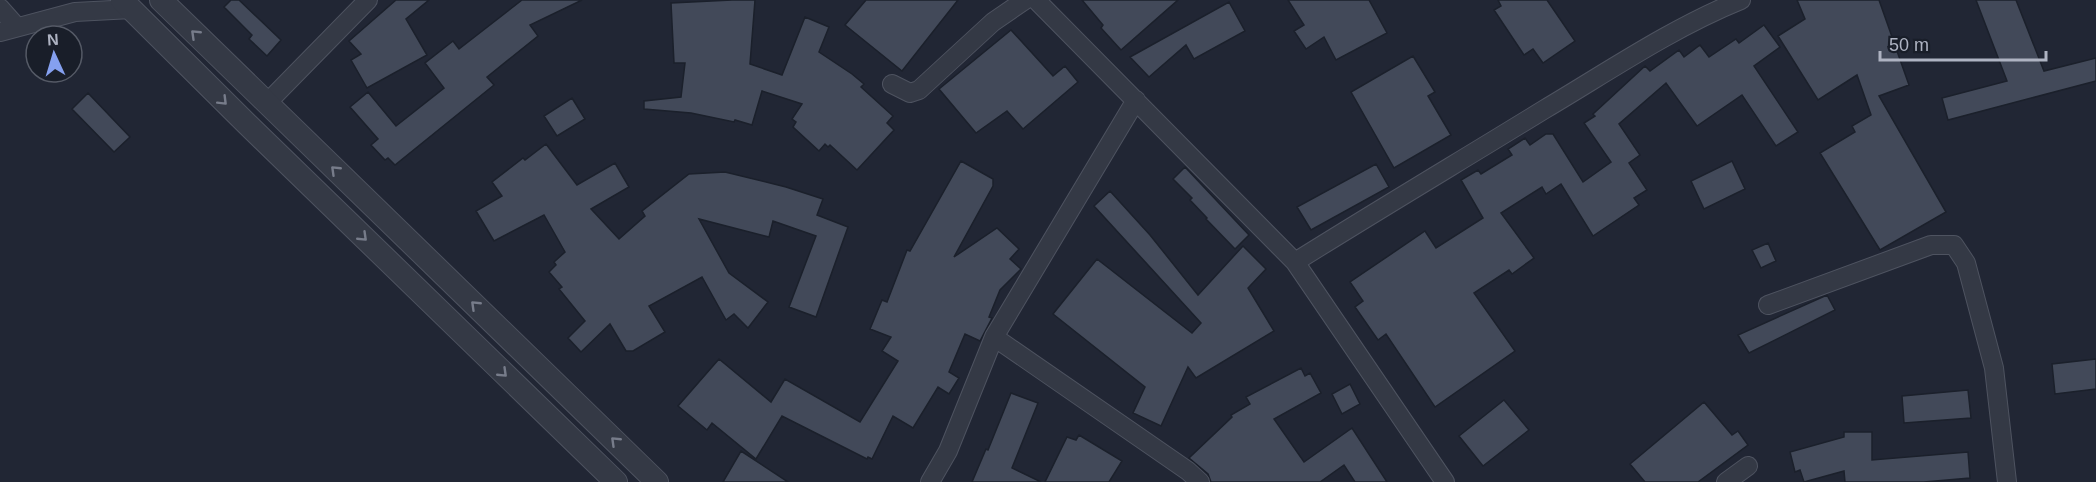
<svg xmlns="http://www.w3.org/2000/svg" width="2096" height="482" font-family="Helvetica,sans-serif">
	<rect width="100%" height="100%" fill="#212634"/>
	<!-- building -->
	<path fill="#424959" stroke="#1b202b" stroke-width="1.5" d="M 231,0 L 239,0 L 281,40 L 267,56 L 249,39 L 252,35 L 224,7 Z
		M 396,0 L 429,0 L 406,19 L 427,55 L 367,88 L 351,60 L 361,54 L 349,41 Z
		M 522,0 L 582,0 L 530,25 L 538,36 L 487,77 L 494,85 L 395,165 L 388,158 L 385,160 L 371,145 L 378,139 L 350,107 L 368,92 L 396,126 L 444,88 L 425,63 L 453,41 L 459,49 Z
		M 732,0 L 755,0 L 750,64 L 782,75 L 805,17 L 829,27 L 819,52 L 852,74 L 864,84 L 861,87 L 893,116 L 887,123 L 894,130 L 857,170 L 830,145 L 828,147 L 825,144 L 819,151 L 793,127 L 796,122 L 792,119 L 802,104 L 762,91 L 752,125 L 735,120 L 734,122 L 691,113 L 644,109 L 644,101 L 681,97 L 685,63 L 674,63 L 671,3 Z
		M 866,0 L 958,0 L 902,71 L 845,25 Z
		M 1082,0 L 1178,0 L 1121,50 L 1101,28 L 1103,25 Z
		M 1288,0 L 1369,0 L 1387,33 L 1336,60 L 1324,37 L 1306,49 L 1294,31 L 1304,25 Z
		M 1498,0 L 1547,0 L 1575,41 L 1543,63 L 1533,49 L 1524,55 L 1494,10 L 1501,6 Z
		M 1797,0 L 1879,0 L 1909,85 L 1879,96 L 1946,212 L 1880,250 L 1820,153 L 1855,132 L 1852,126 L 1871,115 L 1857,75 L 1818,100 L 1778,36 L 1805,19 Z
		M 1976,0 L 2016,0 L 2044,71 L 2096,58 L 2096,81 L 1948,120 L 1942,98 L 2007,81 Z
		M 1229,2 L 1245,31 L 1194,59 L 1186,45 L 1149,77 L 1130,57 Z
		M 1764,25 L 1780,47 L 1754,66 L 1798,132 L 1776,146 L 1742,95 L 1697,126 L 1666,83 L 1619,124 L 1640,155 L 1629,163 L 1647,190 L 1634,198 L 1639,205 L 1593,236 L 1561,184 L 1546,194 L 1542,187 L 1501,213 L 1534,258 L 1512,274 L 1509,270 L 1474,293 L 1515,351 L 1435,407 L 1386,334 L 1378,340 L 1355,307 L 1363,301 L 1350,282 L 1425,231 L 1436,248 L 1483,218 L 1461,180 L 1478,170 L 1481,174 L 1512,155 L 1508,149 L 1525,138 L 1530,145 L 1546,134 L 1553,134 L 1583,182 L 1611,162 L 1584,123 L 1595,116 L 1593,114 L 1645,66 L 1650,71 L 1679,50 L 1684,57 L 1700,45 L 1709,57 L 1736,39 L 1739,43 Z
		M 1011,30 L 1053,76 L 1065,66 L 1078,82 L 1023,129 L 1007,111 L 976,133 L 939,89 Z
		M 1413,56 L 1435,92 L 1428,96 L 1451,135 L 1394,168 L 1351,92 Z
		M 88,93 L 130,137 L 114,152 L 72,109 Z
		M 572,98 L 585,119 L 557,136 L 544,116 Z
		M 546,144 L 577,185 L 615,163 L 629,187 L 591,209 L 619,239 L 645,216 L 642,211 L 689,174 L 725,172 L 786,187 L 823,199 L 817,215 L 848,227 L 816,317 L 789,307 L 816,236 L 773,221 L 769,237 L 699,219 L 729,273 L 768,302 L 748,328 L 734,314 L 726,320 L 702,277 L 649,306 L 665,332 L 633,351 L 626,351 L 610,324 L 581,352 L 568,338 L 585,321 L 559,289 L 562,287 L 549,272 L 556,265 L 554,262 L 565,252 L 544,215 L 494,241 L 476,211 L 502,196 L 492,182 L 523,158 L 525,160 Z
		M 961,161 L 993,179 L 993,186 L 954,257 L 997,228 L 1019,249 L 1010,259 L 1021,269 L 1000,290 L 989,317 L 992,318 L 980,341 L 965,334 L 949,372 L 959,378 L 949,394 L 938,387 L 913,428 L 893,416 L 872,459 L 868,457 L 867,459 L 782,416 L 756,459 L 712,423 L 707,430 L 678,406 L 719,359 L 771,402 L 785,379 L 860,422 L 898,361 L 882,351 L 891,337 L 870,329 L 882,300 L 887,302 L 907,250 L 910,251 Z
		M 1732,161 L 1745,189 L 1704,209 L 1691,181 Z
		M 1376,164 L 1389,187 L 1311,230 L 1297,207 Z
		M 1185,167 L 1249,235 L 1235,249 L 1206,219 L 1207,218 L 1190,200 L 1192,198 L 1173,179 Z
		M 1110,191 L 1150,235 L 1198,295 L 1243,246 L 1266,269 L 1248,288 L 1274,331 L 1196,378 L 1188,367 L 1161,426 L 1133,413 L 1145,387 L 1053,314 L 1097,259 L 1192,333 L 1201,323 L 1094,206 Z
		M 1768,243 L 1776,261 L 1761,268 L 1752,250 Z
		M 1827,295 L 1835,310 L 1749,353 L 1738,335 Z
		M 2096,359 L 2096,389 L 2055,394 L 2052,364 Z
		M 1301,368 L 1305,376 L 1310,373 L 1321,393 L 1274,419 L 1304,462 L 1352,428 L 1387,482 L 1355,482 L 1344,465 L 1320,482 L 1211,482 L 1208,474 L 1189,458 L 1232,417 L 1231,415 L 1250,404 L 1246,397 Z
		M 1350,384 L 1360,404 L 1342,414 L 1332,394 Z
		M 1968,390 L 1971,418 L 1904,423 L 1902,396 Z
		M 1011,393 L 1038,403 L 1012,468 L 1041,482 L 972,482 L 986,449 L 988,450 Z
		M 1504,400 L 1529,430 L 1483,466 L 1459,436 Z
		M 1704,402 L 1732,435 L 1738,431 L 1748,445 L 1698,482 L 1645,482 L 1630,464 Z
		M 1844,432 L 1872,432 L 1872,460 L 1968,452 L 1970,478 L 1924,482 L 1845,482 L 1844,471 L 1804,482 L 1800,470 L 1795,472 L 1790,452 L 1844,437 Z
		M 1079,435 L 1122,461 L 1109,482 L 1045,482 L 1067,437 L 1076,440 Z
		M 741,451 L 788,482 L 723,482 Z"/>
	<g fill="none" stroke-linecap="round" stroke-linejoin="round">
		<defs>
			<path id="minor" d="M 1036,0 L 1295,262 L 1445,482
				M 0,8 L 16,26
				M 0,32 L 75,12 L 132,9
				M 892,84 L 910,93 L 919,90 L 993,22 L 1025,0
				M 266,104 L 368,0
				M 1295,262 C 1378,210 1462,160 1545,109 C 1609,71 1672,28 1741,0
				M 1768,305 L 1931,245 L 1954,245 L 1966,263 L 1994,368 L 2007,482
				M 994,337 L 1188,471 L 1200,482
				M 930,482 L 948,451 L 994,337 L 1136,100
				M 1726,482 L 1748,466"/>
			<path id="tertiary" d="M 122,0 L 246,123 L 616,482
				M 161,0 L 657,482"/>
		</defs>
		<!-- minor casing -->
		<use href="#minor" stroke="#4e5360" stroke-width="20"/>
		<!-- tertiary casing -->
		<use href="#tertiary" stroke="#4e5360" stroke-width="24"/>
		<!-- minor -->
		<use href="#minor" stroke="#343945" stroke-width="18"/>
		<!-- tertiary -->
		<use href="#tertiary" stroke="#343945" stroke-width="22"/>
	</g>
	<!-- one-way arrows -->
	<defs><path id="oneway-chevron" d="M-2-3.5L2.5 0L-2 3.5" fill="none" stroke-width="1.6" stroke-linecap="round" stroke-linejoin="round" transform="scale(1.5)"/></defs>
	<g stroke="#777c8a">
		<use href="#oneway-chevron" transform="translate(195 34) rotate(-136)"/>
		<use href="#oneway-chevron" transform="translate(223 101) rotate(45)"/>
		<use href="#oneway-chevron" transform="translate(335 170) rotate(-136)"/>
		<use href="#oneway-chevron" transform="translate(363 237) rotate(44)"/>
		<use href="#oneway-chevron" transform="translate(475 305) rotate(-136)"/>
		<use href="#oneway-chevron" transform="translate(503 373) rotate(44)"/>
		<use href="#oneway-chevron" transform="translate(615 441) rotate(-136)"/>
	</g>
	<!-- north arrow -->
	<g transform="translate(54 54) rotate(356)"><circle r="28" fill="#191e29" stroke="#555a66" stroke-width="1.5"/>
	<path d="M0-4.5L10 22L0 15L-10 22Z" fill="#85a0ef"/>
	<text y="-9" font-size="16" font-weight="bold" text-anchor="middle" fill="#aeb3c2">N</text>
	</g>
	<!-- scale -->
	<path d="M1880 51v9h166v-9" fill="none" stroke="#aeb3c2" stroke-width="3"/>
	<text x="1889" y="51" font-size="18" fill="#aeb3c2" stroke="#191e29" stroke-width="4.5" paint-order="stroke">50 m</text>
</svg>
